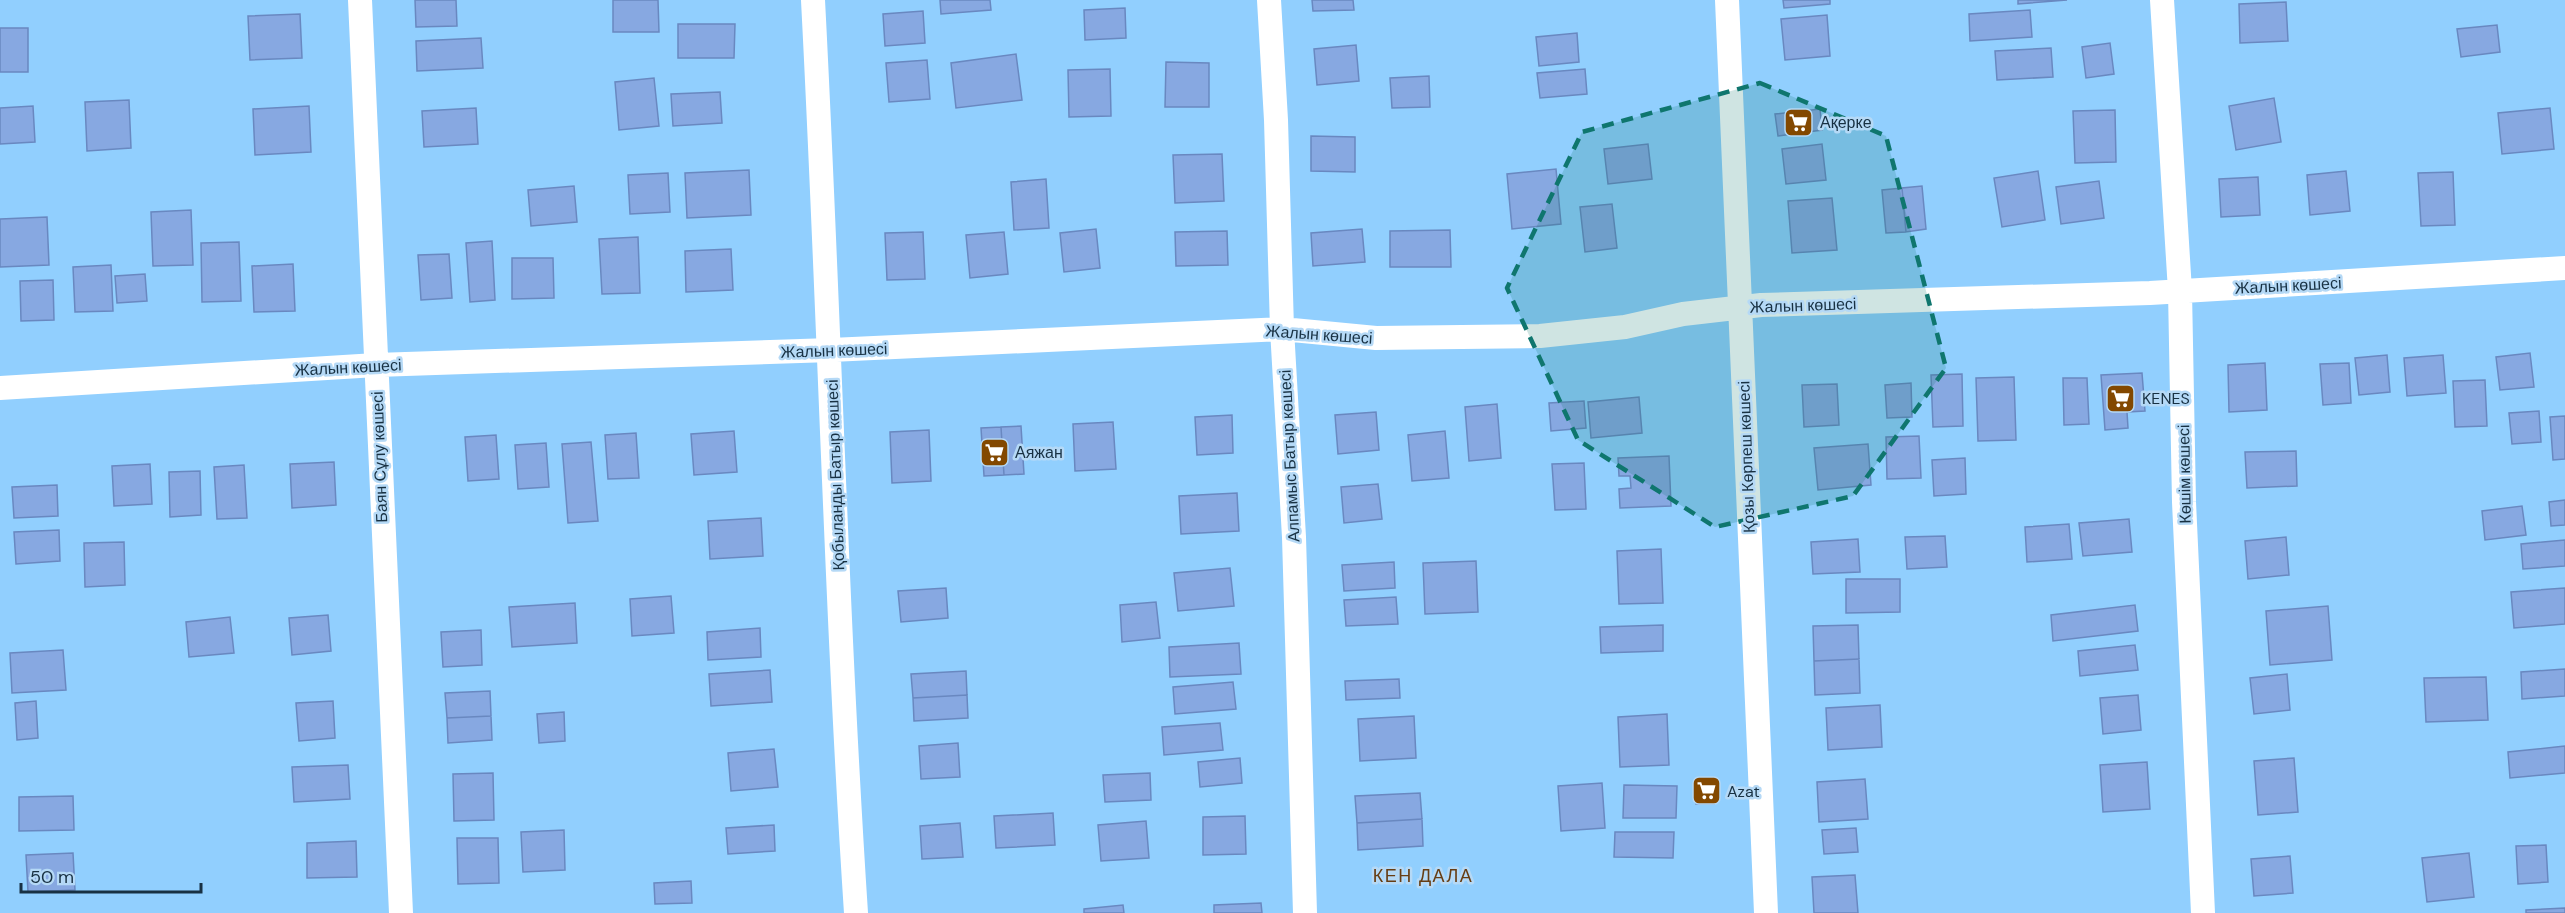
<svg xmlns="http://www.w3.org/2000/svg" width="2565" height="913" font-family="'DM Sans',sans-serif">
	<rect width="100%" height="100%" fill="#91cffe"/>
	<!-- building -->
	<path fill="#87a8e1" stroke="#6988c0" stroke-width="1.5" d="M 415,0 L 456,0 L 457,26 L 416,27 Z
		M 613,0 L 658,0 L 659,32 L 613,32 Z
		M 940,0 L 990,0 L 991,10 L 941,14 Z
		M 1312,0 L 1353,0 L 1354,10 L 1313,11 Z
		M 1783,0 L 1830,0 L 1830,4 L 1784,8 Z
		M 2018,0 L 2067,0 L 2018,4 Z
		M 2286,2 L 2288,41 L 2240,43 L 2239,4 Z
		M 1125,8 L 1126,38 L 1085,40 L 1084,10 Z
		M 2030,10 L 2032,37 L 1970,41 L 1969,14 Z
		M 923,11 L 925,43 L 885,46 L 883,14 Z
		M 300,14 L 302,58 L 250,60 L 248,16 Z
		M 1827,15 L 1830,56 L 1785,60 L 1781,19 Z
		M 678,24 L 735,24 L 734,58 L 678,58 Z
		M 2497,25 L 2500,52 L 2461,57 L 2457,29 Z
		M 0,28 L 28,28 L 28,72 L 0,72 Z
		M 1577,33 L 1579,62 L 1539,66 L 1536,37 Z
		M 481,38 L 483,68 L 417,71 L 416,41 Z
		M 2110,43 L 2114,74 L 2086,78 L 2082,47 Z
		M 1356,45 L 1359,81 L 1317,85 L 1314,49 Z
		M 2051,48 L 2053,77 L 1997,80 L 1995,51 Z
		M 1016,54 L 1022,100 L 956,108 L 951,63 Z
		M 927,60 L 930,99 L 889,102 L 886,63 Z
		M 1166,62 L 1209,63 L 1209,107 L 1165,107 Z
		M 1110,69 L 1111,116 L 1069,117 L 1068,70 Z
		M 1585,69 L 1587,94 L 1540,98 L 1537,73 Z
		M 1429,76 L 1430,107 L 1392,108 L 1390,78 Z
		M 654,78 L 659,126 L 619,130 L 615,82 Z
		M 720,92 L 722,123 L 673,126 L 671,94 Z
		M 2274,98 L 2281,142 L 2236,150 L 2229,106 Z
		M 129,100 L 131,148 L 87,151 L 85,102 Z
		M 33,106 L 35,142 L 0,144 L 0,108 Z
		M 309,106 L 311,152 L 255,155 L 253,109 Z
		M 476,108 L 478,144 L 424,147 L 422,111 Z
		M 2550,108 L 2554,149 L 2502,154 L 2498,113 Z
		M 1820,109 L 1822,130 L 1778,136 L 1775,114 Z
		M 2115,110 L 2116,162 L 2075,163 L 2073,111 Z
		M 1311,136 L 1355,137 L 1355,172 L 1311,171 Z
		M 1648,144 L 1652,179 L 1608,184 L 1604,149 Z
		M 1822,144 L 1826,180 L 1786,184 L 1782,149 Z
		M 1222,154 L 1224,201 L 1175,203 L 1173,155 Z
		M 1556,169 L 1561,224 L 1512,229 L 1507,174 Z
		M 749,170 L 751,215 L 687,218 L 685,173 Z
		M 2038,171 L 2045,220 L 2002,227 L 1994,178 Z
		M 2346,171 L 2350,211 L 2310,215 L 2307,175 Z
		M 2453,172 L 2455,225 L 2421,226 L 2418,173 Z
		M 668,173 L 670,212 L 630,214 L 628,175 Z
		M 2258,177 L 2260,215 L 2221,217 L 2219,179 Z
		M 1046,179 L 1049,228 L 1014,230 L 1011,182 Z
		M 2099,181 L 2104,218 L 2061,224 L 2056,187 Z
		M 574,186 L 577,222 L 531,226 L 528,190 Z
		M 1922,186 L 1926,229 L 1906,232 L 1902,188 Z
		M 1902,188 L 1906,232 L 1886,233 L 1882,190 Z
		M 1832,198 L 1837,250 L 1792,253 L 1788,201 Z
		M 1612,204 L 1617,248 L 1585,252 L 1580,207 Z
		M 191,210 L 193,265 L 153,266 L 151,212 Z
		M 47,217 L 49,265 L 0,267 L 0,219 Z
		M 1096,229 L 1100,268 L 1064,272 L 1060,233 Z
		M 1362,229 L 1365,262 L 1313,266 L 1311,233 Z
		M 1450,230 L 1451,267 L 1390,267 L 1390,231 Z
		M 1227,231 L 1228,265 L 1176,266 L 1175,232 Z
		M 923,232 L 925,279 L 887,280 L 885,233 Z
		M 1004,232 L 1008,274 L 970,278 L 966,235 Z
		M 638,237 L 640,293 L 602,294 L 599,239 Z
		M 492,241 L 495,300 L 470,302 L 466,243 Z
		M 239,242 L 241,301 L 202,302 L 201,243 Z
		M 731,249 L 733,290 L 686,292 L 685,251 Z
		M 449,254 L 452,298 L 421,300 L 418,255 Z
		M 512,258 L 553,258 L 554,298 L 512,299 Z
		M 293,264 L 295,311 L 254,312 L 252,266 Z
		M 111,265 L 113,311 L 75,312 L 73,267 Z
		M 145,274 L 147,301 L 117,303 L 115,276 Z
		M 53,280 L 54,320 L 21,321 L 20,281 Z
		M 2530,353 L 2534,387 L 2500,390 L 2496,357 Z
		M 2387,355 L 2390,392 L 2359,395 L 2355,358 Z
		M 2443,355 L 2446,393 L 2407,396 L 2404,358 Z
		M 2265,363 L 2267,410 L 2229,412 L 2228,365 Z
		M 2349,363 L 2351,403 L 2323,405 L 2320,364 Z
		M 2142,373 L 2145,411 L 2127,412 L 2128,428 L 2105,430 L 2101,375 Z
		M 1962,374 L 1963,426 L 1933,427 L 1931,375 Z
		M 2014,377 L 2016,440 L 1978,441 L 1976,378 Z
		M 2063,378 L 2087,378 L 2089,424 L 2064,425 Z
		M 2485,380 L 2487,426 L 2455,427 L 2453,381 Z
		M 1911,383 L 1912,417 L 1887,418 L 1885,385 Z
		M 1837,384 L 1839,425 L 1804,427 L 1802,385 Z
		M 1639,397 L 1642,433 L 1591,438 L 1588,402 Z
		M 1584,401 L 1586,428 L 1551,431 L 1549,403 Z
		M 1497,404 L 1501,458 L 1469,461 L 1465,407 Z
		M 2539,411 L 2541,442 L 2512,444 L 2509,413 Z
		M 1376,412 L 1379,450 L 1338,454 L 1335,415 Z
		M 1232,415 L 1233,453 L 1197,455 L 1195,417 Z
		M 2565,416 L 2565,459 L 2553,460 L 2550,417 Z
		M 1113,422 L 1116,469 L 1075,471 L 1073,424 Z
		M 1021,426 L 1024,474 L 1004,475 L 1001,427 Z
		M 1001,427 L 1004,475 L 984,476 L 981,428 Z
		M 929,430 L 931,481 L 892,483 L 890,432 Z
		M 734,431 L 737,472 L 694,475 L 691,434 Z
		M 1445,431 L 1449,478 L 1412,481 L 1408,435 Z
		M 636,433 L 639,478 L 608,479 L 605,435 Z
		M 496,435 L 499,479 L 468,481 L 465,437 Z
		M 1919,436 L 1921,478 L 1887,479 L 1886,437 Z
		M 591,442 L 598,521 L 568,523 L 562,444 Z
		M 546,443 L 549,487 L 518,489 L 515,445 Z
		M 1868,444 L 1871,485 L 1818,490 L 1814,448 Z
		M 2296,451 L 2297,486 L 2247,488 L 2245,452 Z
		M 1669,456 L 1671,506 L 1620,508 L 1619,489 L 1631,488 L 1630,476 L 1619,476 L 1618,458 Z
		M 1965,458 L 1966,494 L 1934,496 L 1932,460 Z
		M 334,462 L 336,505 L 292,508 L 290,464 Z
		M 1584,463 L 1586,509 L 1555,510 L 1552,464 Z
		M 150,464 L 152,504 L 114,506 L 112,466 Z
		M 244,465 L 247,518 L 217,519 L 214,467 Z
		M 200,471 L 201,515 L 170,517 L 169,472 Z
		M 1378,484 L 1382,519 L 1344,523 L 1341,487 Z
		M 57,485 L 58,516 L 14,518 L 12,487 Z
		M 1237,493 L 1239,531 L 1181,534 L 1179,496 Z
		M 2565,500 L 2565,525 L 2551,526 L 2549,502 Z
		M 2522,506 L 2526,535 L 2485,540 L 2482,511 Z
		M 761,518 L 763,556 L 710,559 L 708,521 Z
		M 2129,519 L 2132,552 L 2083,556 L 2079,523 Z
		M 2069,524 L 2072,559 L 2027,562 L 2025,527 Z
		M 59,530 L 60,561 L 16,564 L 14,532 Z
		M 1945,536 L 1947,567 L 1907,569 L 1905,537 Z
		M 2286,537 L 2289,575 L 2248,579 L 2245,541 Z
		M 1858,539 L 1860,572 L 1813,574 L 1811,542 Z
		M 2565,540 L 2565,566 L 2523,569 L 2521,544 Z
		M 124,542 L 125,585 L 85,587 L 84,543 Z
		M 1661,549 L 1663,603 L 1619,604 L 1617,551 Z
		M 1476,561 L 1478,612 L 1425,614 L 1423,563 Z
		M 1394,562 L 1395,588 L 1344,591 L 1342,565 Z
		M 1230,568 L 1234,606 L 1178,611 L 1174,573 Z
		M 1846,579 L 1900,579 L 1900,612 L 1846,613 Z
		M 946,588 L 948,618 L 901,622 L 898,591 Z
		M 2565,588 L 2565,624 L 2514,628 L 2511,592 Z
		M 671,596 L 674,633 L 632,636 L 630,599 Z
		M 1396,597 L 1398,624 L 1346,626 L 1344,600 Z
		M 1156,602 L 1160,638 L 1122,642 L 1120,605 Z
		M 575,603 L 577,643 L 512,647 L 509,607 Z
		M 2135,605 L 2138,631 L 2053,641 L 2051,615 Z
		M 2328,606 L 2332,660 L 2270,665 L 2266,611 Z
		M 328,615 L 331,651 L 292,655 L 289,618 Z
		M 230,617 L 234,653 L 189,657 L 186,622 Z
		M 1663,625 L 1663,651 L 1601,653 L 1600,627 Z
		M 1858,625 L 1859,659 L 1814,661 L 1813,626 Z
		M 760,628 L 761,657 L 708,660 L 707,632 Z
		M 481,630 L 482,665 L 443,667 L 441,632 Z
		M 1239,643 L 1241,674 L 1170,677 L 1169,647 Z
		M 2135,645 L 2138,670 L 2080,676 L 2078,651 Z
		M 63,650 L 66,690 L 12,693 L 10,653 Z
		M 1859,659 L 1860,693 L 1815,695 L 1814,661 Z
		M 2565,669 L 2565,696 L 2522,699 L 2521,672 Z
		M 770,670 L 772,702 L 711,706 L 709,674 Z
		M 966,671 L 967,695 L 913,698 L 911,674 Z
		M 2287,674 L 2290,710 L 2254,714 L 2250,678 Z
		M 2486,677 L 2488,720 L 2426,722 L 2424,678 Z
		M 1399,679 L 1400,698 L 1346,700 L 1345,681 Z
		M 1233,682 L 1236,709 L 1175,714 L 1173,687 Z
		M 490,691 L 491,716 L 447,718 L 445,693 Z
		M 967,695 L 968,718 L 914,721 L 913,698 Z
		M 2138,695 L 2141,730 L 2103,734 L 2100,698 Z
		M 36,701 L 38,738 L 17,740 L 15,703 Z
		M 333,701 L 335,738 L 299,741 L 296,703 Z
		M 1880,705 L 1882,747 L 1828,750 L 1826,708 Z
		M 564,712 L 565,741 L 539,743 L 537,714 Z
		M 1667,714 L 1669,765 L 1620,767 L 1618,717 Z
		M 491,716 L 492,740 L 448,743 L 447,718 Z
		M 1414,716 L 1416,758 L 1360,761 L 1358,719 Z
		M 1220,723 L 1223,750 L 1164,755 L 1162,727 Z
		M 958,743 L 960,777 L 921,779 L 919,746 Z
		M 2565,746 L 2565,773 L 2510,778 L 2508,752 Z
		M 774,749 L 778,787 L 731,791 L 728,753 Z
		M 1240,758 L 1242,783 L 1200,787 L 1198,762 Z
		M 2294,758 L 2298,812 L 2258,815 L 2254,761 Z
		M 2147,762 L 2150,809 L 2103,812 L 2100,765 Z
		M 348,765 L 350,799 L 294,802 L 292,767 Z
		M 493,773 L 494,820 L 454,821 L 453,774 Z
		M 1150,773 L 1151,800 L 1105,802 L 1103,775 Z
		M 1865,779 L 1868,819 L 1819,822 L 1817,782 Z
		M 1696,780 L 1714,780 L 1714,804 L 1696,804 Z
		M 1602,783 L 1605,828 L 1561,831 L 1558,786 Z
		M 1624,785 L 1677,786 L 1676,818 L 1623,818 Z
		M 1420,793 L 1422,819 L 1357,823 L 1355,796 Z
		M 73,796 L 74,830 L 19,831 L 19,797 Z
		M 1053,813 L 1055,845 L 996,848 L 994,816 Z
		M 1245,816 L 1246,854 L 1203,855 L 1203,817 Z
		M 1422,819 L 1423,846 L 1358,850 L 1357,823 Z
		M 1146,821 L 1149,858 L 1101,861 L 1098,825 Z
		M 960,823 L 963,857 L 922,859 L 920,826 Z
		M 774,825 L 775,851 L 728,854 L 726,828 Z
		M 1856,828 L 1858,852 L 1824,854 L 1822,830 Z
		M 564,830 L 565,870 L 523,872 L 521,832 Z
		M 1615,832 L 1674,832 L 1673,858 L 1614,857 Z
		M 457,838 L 498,838 L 499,883 L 458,884 Z
		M 356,841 L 357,877 L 307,878 L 307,843 Z
		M 2546,845 L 2548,882 L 2518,884 L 2516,846 Z
		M 73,853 L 75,890 L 28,892 L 26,855 Z
		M 2469,853 L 2474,897 L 2427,902 L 2422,858 Z
		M 2290,856 L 2293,893 L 2254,896 L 2251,859 Z
		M 1855,875 L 1858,913 L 1814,913 L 1812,877 Z
		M 691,881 L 692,903 L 655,904 L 654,883 Z
		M 1261,903 L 1262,913 L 1214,913 L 1214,905 Z
		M 1123,905 L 1124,913 L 1084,913 L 1084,909 Z
		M 2565,908 L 2565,913 L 2526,913 L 2526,910 Z"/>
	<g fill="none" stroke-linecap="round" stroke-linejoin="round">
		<!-- street -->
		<path stroke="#fff" stroke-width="24" d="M 360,0 L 401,913
			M 813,0 C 829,304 836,609 856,913
			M 1269,0 L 1276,120 L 1282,329 L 1294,537 L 1305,913
			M 1727,0 L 1766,913
			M 2162,0 L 2180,291 L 2184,502 L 2203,913
			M 0,388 L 376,365 L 831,350 L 1282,329 L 1376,338 L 1540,336 L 1625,327 L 1683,314 L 1761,305 L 2150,293 L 2565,268"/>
	</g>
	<!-- marked area -->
	<path fill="#0f766e" fill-opacity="0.2" stroke="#0f766e" stroke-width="4.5" stroke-dasharray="12 8" stroke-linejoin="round" d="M 1760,83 L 1886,136 L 1946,368 L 1853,496 L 1715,527 L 1578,440 L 1507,288 L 1582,132 Z"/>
	<!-- icons -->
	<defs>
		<symbol id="supermarket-square" viewBox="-11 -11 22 22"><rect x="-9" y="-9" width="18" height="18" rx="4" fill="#834800" stroke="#b5d9f6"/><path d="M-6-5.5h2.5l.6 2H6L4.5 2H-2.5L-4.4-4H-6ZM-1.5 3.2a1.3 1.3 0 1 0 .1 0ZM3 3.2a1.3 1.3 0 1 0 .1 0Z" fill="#fff"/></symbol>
	</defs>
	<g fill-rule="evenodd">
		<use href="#supermarket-square" x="1782" y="106" width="33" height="33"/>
		<use href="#supermarket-square" x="2104" y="382" width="33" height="33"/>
		<use href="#supermarket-square" x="978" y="436" width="33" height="33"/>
		<use href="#supermarket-square" x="1690" y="774" width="33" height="33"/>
	</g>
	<g text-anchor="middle" stroke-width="5" stroke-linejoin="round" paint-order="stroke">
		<!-- poi labels -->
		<g font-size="16" fill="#183143" stroke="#b5d9f6" text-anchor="start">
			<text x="1820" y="128">Ақерке</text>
			<text x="2142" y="404">KENES</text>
			<text x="1015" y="458">Аяжан</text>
			<text x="1727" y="797">Azat</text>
		</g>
		<!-- street labels -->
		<g font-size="16" fill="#183143" stroke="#b5d9f6">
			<text transform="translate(2288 285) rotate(-3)" y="6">Жалын көшесі</text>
			<text transform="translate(1803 305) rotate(-2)" y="6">Жалын көшесі</text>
			<text transform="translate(1319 334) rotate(4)" y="6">Жалын көшесі</text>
			<text transform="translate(834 350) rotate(-2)" y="6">Жалын көшесі</text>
			<text transform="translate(348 367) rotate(-3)" y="6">Жалын көшесі</text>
			<text transform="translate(1289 456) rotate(-93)" y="6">Алпамыс Батыр көшесі</text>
			<text transform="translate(379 457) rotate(-92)" y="6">Баян Сұлу көшесі</text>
			<text transform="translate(1746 457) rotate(-92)" y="6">Қозы Көрпеш көшесі</text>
			<text transform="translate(2184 474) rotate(-91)" y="6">Көшім көшесі</text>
			<text transform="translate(835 475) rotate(-92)" y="6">Қобыланды Батыр көшесі</text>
		</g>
		<!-- neighbourhood labels -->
		<g font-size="18" letter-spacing="1.5" fill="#663d13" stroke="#b5d9f6">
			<text x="1423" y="882">КЕН ДАЛА</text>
		</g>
	</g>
	<!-- scale -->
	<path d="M21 883v9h180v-9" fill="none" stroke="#183143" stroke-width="3"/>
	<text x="30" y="883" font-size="18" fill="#183143" stroke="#b5d9f6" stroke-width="4.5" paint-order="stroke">50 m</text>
</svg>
